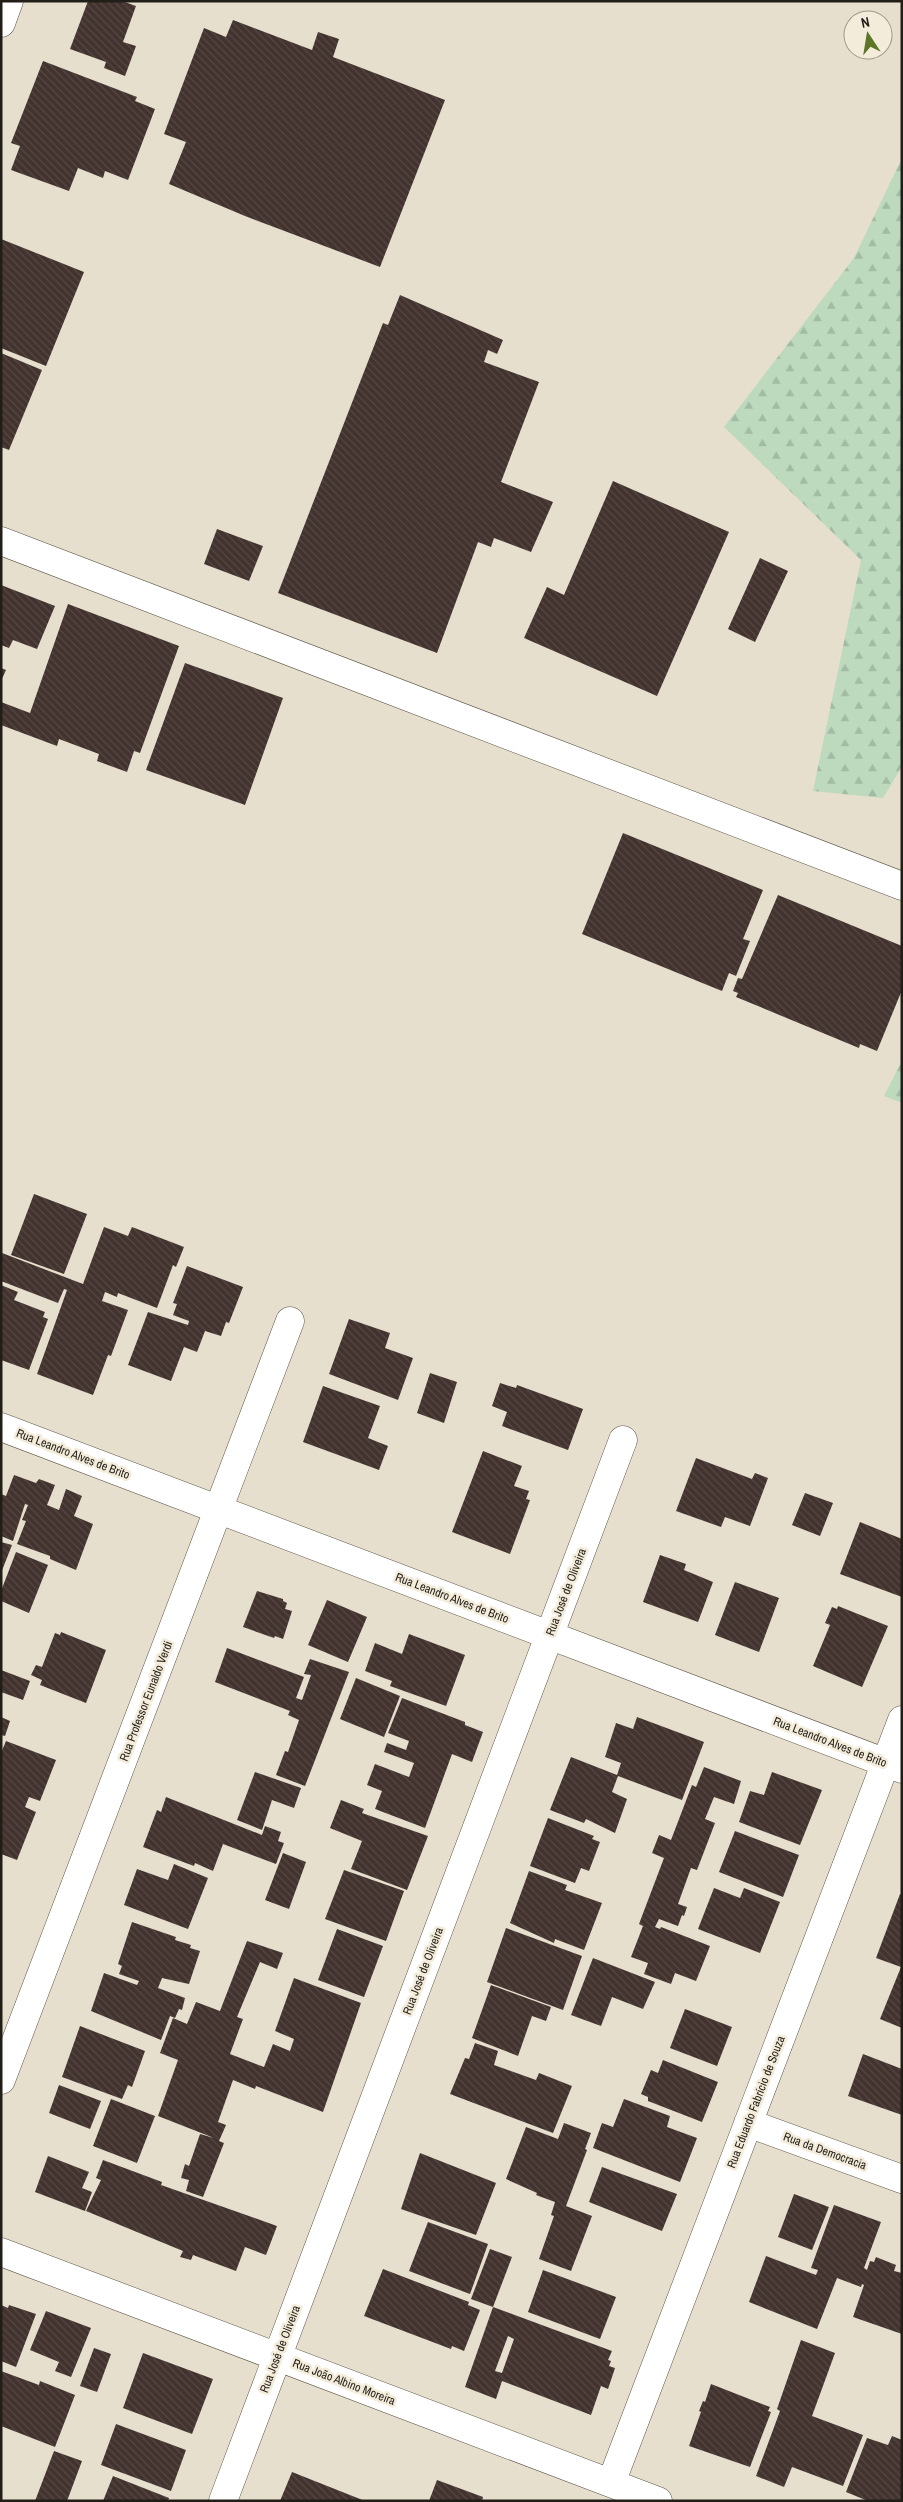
<svg xmlns="http://www.w3.org/2000/svg" width="903" height="2502" font-family="'Archivo Narrow',sans-serif">
	<defs>
		<pattern id="forest-firs" width="22" height="20" patternUnits="userSpaceOnUse" patternTransform="scale(1.25)"><rect width="22" height="20" fill="#bddabe"/><path d="M5 1l3.5 6h-7zM16 11l3.5 6h-7z" fill="#a2bba3"/></pattern>
		<pattern id="building-back-hatch" width="6" height="6" patternUnits="userSpaceOnUse" patternTransform="scale(1.25)"><rect width="6" height="6" fill="#43332f"/><path d="M-1 5l2 2M0 0l6 6M5-1l2 2" fill="none" stroke="#554844"/></pattern>
	</defs>
	<rect width="100%" height="100%" fill="#e6dfcd"/>
	<!-- forest -->
	<path fill="url(#forest-firs)" d="M 902,158 L 902,766 L 883,798 L 813,791 L 861,560 L 724,427 L 854,258 Z
		M 902,1061 L 902,1103 L 884,1096 Z"/>
	<!-- building -->
	<path fill="url(#building-back-hatch)" fill-rule="evenodd" d="M 88,1 L 122,1 L 136,6 L 123,42 L 136,46 L 125,76 L 104,68 L 106,62 L 70,49 Z
		M 233,20 L 312,50 L 318,32 L 339,39 L 333,57 L 445,100 L 380,267 L 245,216 L 169,184 L 186,142 L 164,134 L 204,28 L 226,37 Z
		M 43,61 L 137,97 L 135,101 L 155,109 L 128,180 L 105,171 L 103,178 L 78,168 L 69,191 L 11,170 L 20,146 L 11,143 Z
		M 1,239 L 84,272 L 46,366 L 1,348 Z
		M 400,295 L 503,340 L 497,354 L 488,350 L 484,362 L 539,382 L 501,482 L 553,502 L 531,552 L 494,538 L 491,547 L 478,542 L 437,653 L 278,593 L 383,323 L 388,325 Z
		M 1,353 L 42,370 L 9,450 L 1,447 Z
		M 613,481 L 729,532 L 657,696 L 524,638 L 547,587 L 564,595 Z
		M 217,529 L 263,546 L 249,581 L 204,564 Z
		M 760,558 L 788,571 L 755,642 L 728,629 Z
		M 1,585 L 55,606 L 37,649 L 13,640 L 9,648 L 1,645 Z
		M 68,604 L 179,646 L 140,753 L 134,751 L 127,772 L 97,761 L 99,754 L 59,739 L 57,746 L 1,725 L 1,702 L 30,713 Z
		M 185,663 L 283,698 L 245,805 L 146,770 Z
		M 1,668 L 6,670 L 1,681 Z
		M 623,833 L 763,890 L 743,939 L 750,941 L 736,976 L 729,973 L 722,991 L 582,934 Z
		M 778,895 L 902,946 L 902,990 L 877,1051 L 860,1044 L 859,1048 L 736,997 L 738,993 L 733,991 L 738,978 L 742,979 Z
		M 34,1194 L 87,1214 L 64,1274 L 11,1255 Z
		M 104,1227 L 128,1236 L 132,1227 L 184,1247 L 176,1267 L 173,1265 L 157,1308 L 118,1293 L 117,1297 L 105,1292 L 102,1301 L 128,1310 L 111,1356 L 108,1355 L 93,1395 L 37,1374 L 67,1290 L 64,1289 L 58,1303 L 1,1281 L 1,1257 L 2,1253 L 83,1284 Z
		M 187,1266 L 243,1287 L 229,1323 L 226,1322 L 221,1336 L 205,1331 L 197,1352 L 184,1347 L 171,1381 L 128,1365 L 148,1312 L 188,1325 L 189,1321 L 173,1315 L 177,1304 L 173,1303 Z
		M 1,1285 L 18,1292 L 14,1300 L 45,1312 L 43,1317 L 48,1319 L 29,1370 L 1,1360 Z
		M 349,1319 L 390,1333 L 385,1348 L 413,1358 L 398,1400 L 329,1374 Z
		M 430,1373 L 457,1382 L 444,1423 L 417,1413 Z
		M 500,1383 L 516,1388 L 517,1385 L 583,1409 L 568,1450 L 502,1426 L 507,1412 L 492,1406 Z
		M 323,1386 L 380,1406 L 368,1438 L 388,1446 L 379,1470 L 303,1442 Z
		M 483,1451 L 522,1466 L 514,1486 L 529,1491 L 526,1499 L 530,1500 L 510,1554 L 452,1532 Z
		M 696,1458 L 752,1479 L 755,1473 L 768,1478 L 750,1526 L 725,1517 L 721,1527 L 676,1511 Z
		M 14,1475 L 36,1483 L 39,1479 L 55,1485 L 47,1505 L 59,1510 L 66,1489 L 82,1496 L 74,1516 L 93,1524 L 76,1570 L 50,1559 L 50,1556 L 17,1544 L 26,1521 L 22,1520 L 28,1505 L 25,1504 L 13,1541 L 1,1536 L 1,1494 L 6,1496 Z
		M 805,1493 L 833,1503 L 820,1536 L 792,1525 Z
		M 860,1522 L 902,1539 L 902,1597 L 840,1574 Z
		M 1,1542 L 12,1545 L 1,1573 Z
		M 16,1552 L 48,1565 L 29,1613 L 1,1601 L 1,1591 Z
		M 660,1555 L 686,1564 L 684,1570 L 713,1582 L 698,1622 L 643,1602 Z
		M 735,1582 L 779,1598 L 759,1652 L 715,1635 Z
		M 257,1591 L 283,1599 L 283,1601 L 287,1603 L 285,1609 L 292,1611 L 283,1639 L 275,1636 L 274,1638 L 243,1627 Z
		M 327,1600 L 367,1617 L 348,1662 L 308,1645 Z
		M 838,1606 L 888,1626 L 862,1687 L 813,1666 L 830,1625 L 825,1623 L 832,1607 L 837,1609 Z
		M 61,1632 L 106,1650 L 86,1703 L 40,1685 L 42,1680 L 31,1675 L 36,1665 L 42,1667 L 55,1633 L 60,1635 Z
		M 409,1634 L 465,1655 L 446,1706 L 390,1686 L 392,1681 L 365,1671 L 375,1643 L 402,1654 Z
		M 227,1648 L 304,1677 L 296,1698 L 302,1700 L 311,1675 L 304,1674 L 310,1659 L 349,1672 L 305,1786 L 276,1775 L 285,1751 L 288,1752 L 299,1720 L 288,1715 L 290,1711 L 215,1682 Z
		M 1,1670 L 30,1681 L 23,1700 L 1,1692 Z
		M 356,1678 L 400,1696 L 384,1737 L 340,1719 Z
		M 402,1698 L 465,1722 L 465,1725 L 483,1732 L 472,1762 L 452,1754 L 425,1828 L 375,1809 L 382,1791 L 367,1785 L 375,1764 L 409,1777 L 414,1763 L 384,1752 L 387,1743 L 406,1750 L 409,1741 L 388,1733 Z
		M 1,1717 L 10,1721 L 5,1736 L 1,1735 Z
		M 637,1717 L 704,1742 L 682,1800 L 618,1776 L 612,1792 L 627,1799 L 615,1833 L 586,1819 L 584,1823 L 550,1810 L 571,1757 L 617,1775 L 621,1763 L 605,1757 L 616,1723 L 633,1729 Z
		M 6,1741 L 56,1760 L 40,1801 L 29,1797 L 25,1807 L 36,1812 L 17,1860 L 1,1854 L 1,1753 Z
		M 704,1767 L 741,1781 L 734,1804 L 714,1797 L 705,1819 L 715,1823 L 697,1870 L 691,1868 L 678,1904 L 687,1907 L 684,1916 L 682,1915 L 678,1926 L 659,1919 L 655,1927 L 660,1929 L 661,1927 L 710,1946 L 696,1981 L 675,1973 L 671,1984 L 644,1974 L 648,1963 L 631,1957 L 643,1926 L 639,1924 L 664,1858 L 652,1853 L 659,1835 L 671,1840 L 692,1785 L 696,1787 Z
		M 255,1772 L 301,1788 L 294,1808 L 272,1800 L 262,1830 L 237,1820 Z
		M 772,1772 L 822,1790 L 800,1845 L 739,1822 L 750,1791 L 764,1795 Z
		M 166,1797 L 262,1835 L 265,1826 L 281,1832 L 278,1841 L 284,1843 L 276,1864 L 223,1844 L 213,1871 L 195,1863 L 194,1866 L 143,1847 L 157,1810 L 161,1812 Z
		M 341,1800 L 364,1809 L 362,1813 L 428,1836 L 407,1890 L 351,1869 L 362,1841 L 330,1828 Z
		M 548,1818 L 594,1836 L 592,1839 L 600,1842 L 589,1871 L 581,1868 L 575,1883 L 530,1866 Z
		M 735,1831 L 799,1855 L 783,1897 L 719,1872 Z
		M 283,1853 L 306,1862 L 289,1909 L 265,1900 Z
		M 174,1864 L 208,1878 L 188,1929 L 124,1905 L 137,1869 L 168,1880 Z
		M 344,1870 L 404,1891 L 386,1941 L 325,1919 Z
		M 529,1871 L 567,1885 L 565,1890 L 602,1903 L 584,1950 L 555,1939 L 554,1943 L 510,1923 Z
		M 714,1888 L 740,1898 L 744,1888 L 780,1902 L 760,1953 L 698,1929 Z
		M 900,1894 L 902,1895 L 902,2028 L 880,2019 L 901,1967 L 876,1958 Z
		M 132,1922 L 176,1937 L 175,1940 L 191,1945 L 190,1948 L 200,1951 L 189,1984 L 162,1978 L 158,1988 L 185,1998 L 182,2010 L 179,2009 L 175,2018 L 170,2016 L 161,2040 L 91,2011 L 104,1973 L 137,1985 L 139,1981 L 119,1974 L 122,1966 L 118,1964 Z
		M 506,1928 L 582,1956 L 563,2010 L 487,1982 Z
		M 337,1929 L 383,1946 L 364,1997 L 318,1980 Z
		M 247,1941 L 283,1953 L 277,1969 L 260,1962 L 237,2017 L 243,2019 L 230,2054 L 264,2067 L 273,2044 L 290,2051 L 294,2039 L 275,2031 L 294,1978 L 361,2003 L 323,2112 L 256,2086 L 255,2089 L 233,2080 L 218,2122 L 226,2125 L 219,2141 L 224,2143 L 203,2197 L 186,2191 L 189,2180 L 181,2178 L 185,2164 L 189,2166 L 200,2134 L 214,2138 L 158,2116 L 178,2060 L 160,2053 L 173,2018 L 187,2024 L 196,2002 L 220,2011 Z
		M 593,1958 L 655,1982 L 643,2009 L 612,1997 L 601,2026 L 571,2015 Z
		M 491,1985 L 551,2007 L 546,2021 L 532,2016 L 518,2056 L 472,2038 Z
		M 685,2009 L 732,2027 L 717,2066 L 670,2048 Z
		M 80,2026 L 145,2051 L 132,2087 L 128,2085 L 122,2099 L 62,2077 Z
		M 475,2043 L 498,2051 L 494,2065 L 536,2080 L 539,2073 L 572,2086 L 553,2133 L 450,2094 L 465,2058 L 469,2059 Z
		M 863,2054 L 902,2069 L 902,2115 L 848,2096 Z
		M 663,2060 L 718,2082 L 702,2122 L 648,2101 L 648,2097 L 641,2094 L 651,2070 L 658,2073 Z
		M 59,2085 L 101,2101 L 90,2129 L 49,2113 Z
		M 111,2099 L 155,2116 L 137,2163 L 93,2146 Z
		M 624,2099 L 670,2116 L 667,2127 L 697,2138 L 680,2182 L 593,2148 L 602,2123 L 613,2127 Z
		M 564,2123 L 591,2133 L 585,2149 L 587,2150 L 566,2206 L 592,2216 L 571,2271 L 539,2259 L 554,2216 L 551,2215 L 555,2202 L 536,2195 L 537,2193 L 506,2179 L 526,2127 L 558,2139 Z
		M 420,2153 L 496,2183 L 476,2235 L 401,2209 Z
		M 48,2156 L 89,2172 L 82,2188 L 92,2192 L 85,2211 L 35,2192 Z
		M 103,2160 L 162,2182 L 161,2185 L 277,2226 L 266,2255 L 245,2247 L 236,2271 L 193,2255 L 191,2260 L 180,2257 L 183,2251 L 86,2211 L 101,2180 L 96,2178 Z
		M 602,2167 L 677,2194 L 662,2231 L 589,2202 Z
		M 794,2194 L 829,2207 L 812,2250 L 778,2237 Z
		M 834,2205 L 881,2222 L 864,2268 L 867,2270 L 870,2261 L 874,2262 L 876,2257 L 896,2265 L 894,2271 L 902,2273 L 902,2334 L 853,2317 L 864,2285 L 862,2284 L 861,2287 L 837,2278 L 817,2329 L 749,2302 L 766,2256 L 816,2275 L 818,2270 L 811,2268 Z
		M 428,2222 L 488,2244 L 470,2294 L 409,2271 Z
		M 490,2249 L 512,2257 L 493,2307 L 471,2299 Z
		M 383,2269 L 469,2302 L 468,2305 L 480,2310 L 464,2351 L 452,2346 L 451,2349 L 364,2316 Z
		M 543,2270 L 616,2297 L 600,2339 L 528,2312 Z
		M 1,2305 L 8,2308 L 9,2305 L 36,2314 L 16,2367 L 1,2361 Z
		M 493,2307 L 612,2351 L 608,2360 L 611,2361 L 609,2366 L 615,2368 L 608,2389 L 601,2386 L 591,2415 L 502,2381 L 496,2399 L 465,2387 ZM 508,2336 L 514,2339 L 502,2373 L 495,2371 Z
		M 46,2311 L 91,2328 L 71,2377 L 55,2371 L 59,2362 L 30,2350 Z
		M 801,2340 L 835,2353 L 812,2416 L 863,2435 L 843,2486 L 792,2467 L 784,2487 L 756,2476 L 780,2411 L 777,2409 Z
		M 94,2348 L 111,2354 L 97,2392 L 80,2386 Z
		M 143,2353 L 213,2379 L 192,2434 L 123,2408 Z
		M 1,2371 L 39,2385 L 40,2381 L 75,2395 L 55,2447 L 1,2426 Z
		M 711,2384 L 770,2407 L 768,2411 L 771,2412 L 750,2467 L 689,2446 L 701,2412 L 699,2411 L 703,2401 L 705,2402 Z
		M 116,2424 L 186,2450 L 171,2491 L 101,2465 Z
		M 892,2436 L 902,2440 L 902,2501 L 868,2501 L 846,2492 L 867,2438 L 888,2445 Z
		M 54,2451 L 82,2461 L 67,2501 L 35,2501 Z
		M 292,2472 L 365,2501 L 280,2501 Z
		M 113,2476 L 169,2498 L 168,2501 L 103,2501 Z
		M 437,2480 L 483,2497 L 482,2501 L 429,2501 Z"/>
	<g fill="none" stroke-linecap="round" stroke-linejoin="round">
		<defs>
			<path id="minor" d="M 1,541 L 902,886
				M 1,1427 L 902,1769
				M 1,2080 L 290,1321
				M 748,2123 L 902,2179
				M 1,2252 L 658,2501
				M 611,2483 L 902,1720
				M 223,2501 L 623,1440"/>
			<path id="tertiary" d="M 1,23 L 9,1"/>
		</defs>
		<!-- minor casing -->
		<use href="#minor" stroke="#5f5849" stroke-width="29"/>
		<!-- tertiary casing -->
		<use href="#tertiary" stroke="#5f5849" stroke-width="29"/>
		<!-- minor -->
		<use href="#minor" stroke="#fff" stroke-width="28"/>
		<!-- tertiary -->
		<use href="#tertiary" stroke="#fff" stroke-width="28"/>
	</g>
	<g text-anchor="middle" stroke-width="5" stroke-linejoin="round" paint-order="stroke">
		<!-- street labels -->
		<g font-size="12" fill="#211e18" stroke="#f4ecda">
			<text transform="translate(73 1454) rotate(21)" y="4">Rua Leandro Alves de Brito</text>
			<text transform="translate(566 1592) rotate(-69)" y="4">Rua José de Oliveira</text>
			<text transform="translate(452 1598) rotate(21)" y="4">Rua Leandro Alves de Brito</text>
			<text transform="translate(146 1701) rotate(-69)" y="4">Rua Professor Eunaldo Verdi</text>
			<text transform="translate(830 1742) rotate(21)" y="4">Rua Leandro Alves de Brito</text>
			<text transform="translate(423 1971) rotate(-69)" y="4">Rua José de Oliveira</text>
			<text transform="translate(756 2102) rotate(-69)" y="4">Rua Eduardo Fabrício de Souza</text>
			<text transform="translate(825 2151) rotate(20)" y="4">Rua da Democracia</text>
			<text transform="translate(280 2349) rotate(-69)" y="4">Rua José de Oliveira</text>
			<text transform="translate(344 2382) rotate(21)" y="4">Rua João Albino Moreira</text>
		</g>
	</g>
	<!-- border -->
	<rect width="903" height="2502" fill="none" stroke="#211e18" stroke-width="5"/>
	<!-- north arrow -->
	<g transform="translate(868 35) rotate(348)"><circle r="24" fill="#f4ecda" stroke="#a09a8c"/>
	<path d="M0-4L9 19L0 12L-9 19Z" fill="#5d7527"/>
	<text y="-8" font-size="14" font-weight="bold" text-anchor="middle" fill="#211e18">N</text>
	</g>
</svg>
